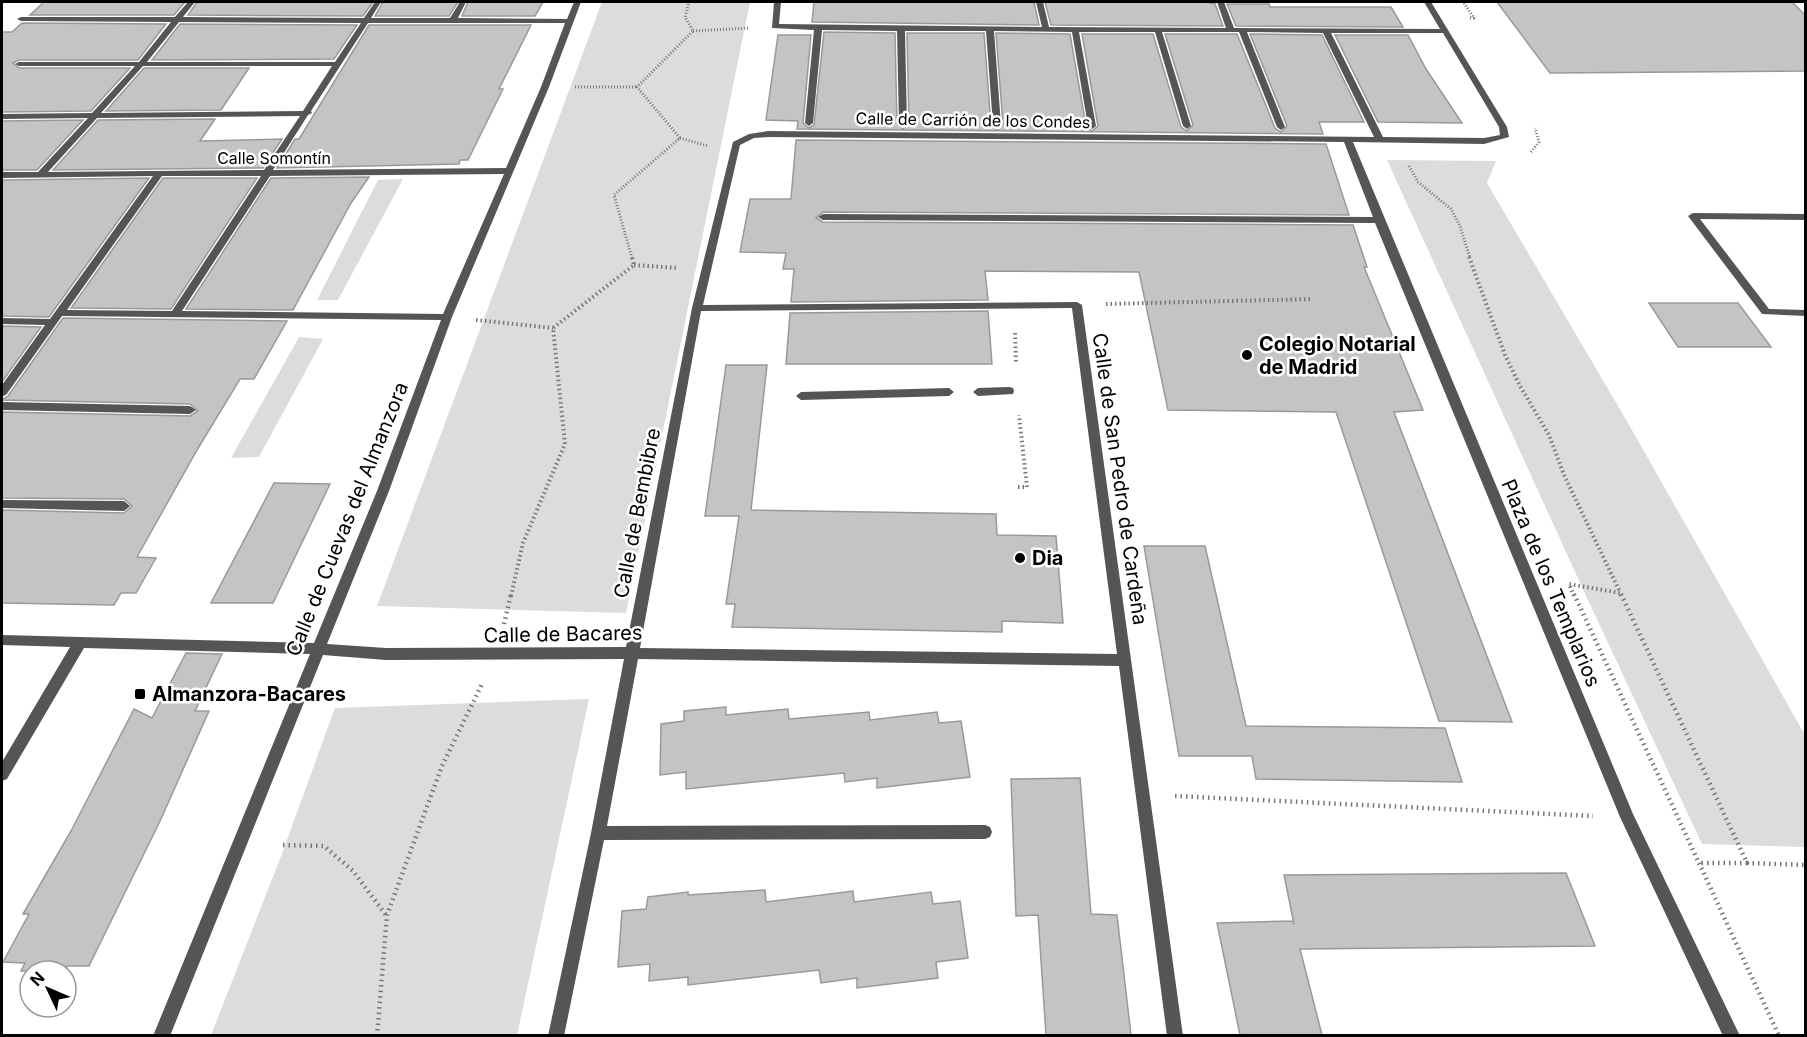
<svg xmlns="http://www.w3.org/2000/svg" width="1807" height="1037" font-family="Inter,sans-serif">
	<rect width="100%" height="100%" fill="#fff"/>
	<!-- green -->
	<path fill="#dcdcdc" d="M 602,2 L 750,2 L 626,613 L 377,606 Z
		M 1387,160 L 1496,161 L 1487,183 L 1628,423 L 1805,735 L 1805,847 L 1702,844 L 1587,598 Z
		M 403,179 L 338,300 L 317,300 L 378,180 Z
		M 299,337 L 323,339 L 259,457 L 231,458 Z
		M 589,699 L 517,1035 L 211,1035 L 280,859 L 335,708 Z"/>
	<!-- building -->
	<path fill="#c4c4c4" stroke="#999" stroke-width="1.5" d="M 44,2 L 185,2 L 174,15 L 30,15 Z
		M 197,2 L 373,2 L 363,16 L 188,15 Z
		M 383,2 L 458,2 L 449,16 L 375,16 Z
		M 468,2 L 543,2 L 535,16 L 462,16 Z
		M 814,2 L 1034,2 L 1039,25 L 812,22 Z
		M 1045,2 L 1206,2 L 1215,4 L 1223,26 L 1051,25 Z
		M 1497,2 L 1792,2 L 1806,16 L 1806,71 L 1550,73 Z
		M 1227,4 L 1269,4 L 1270,7 L 1391,7 L 1403,27 L 1236,26 Z
		M 22,23 L 166,24 L 138,60 L 19,60 L 13,63 L 19,68 L 130,68 L 91,111 L 2,112 L 2,32 L 12,32 Z
		M 180,24 L 357,25 L 334,59 L 152,60 Z
		M 369,25 L 531,25 L 499,89 L 503,89 L 468,160 L 460,160 L 459,164 L 277,168 L 295,139 L 299,139 Z
		M 824,32 L 895,33 L 897,124 L 903,129 L 909,124 L 907,33 L 984,33 L 991,125 L 997,130 L 1003,125 L 996,33 L 1070,34 L 1086,126 L 1092,131 L 1098,126 L 1082,34 L 1153,34 L 1181,127 L 1187,131 L 1193,125 L 1165,34 L 1237,34 L 1275,128 L 1281,132 L 1287,126 L 1250,34 L 1322,35 L 1364,122 L 1319,122 L 1323,134 L 797,129 L 798,121 L 766,120 L 778,35 L 811,35 L 803,123 L 809,128 L 814,125 Z
		M 1335,35 L 1408,35 L 1426,69 L 1462,123 L 1378,122 Z
		M 144,68 L 249,68 L 221,110 L 106,111 Z
		M 215,119 L 200,141 L 282,139 L 263,168 L 53,170 L 98,120 Z
		M 83,120 L 37,170 L 2,170 L 2,121 Z
		M 796,140 L 1326,144 L 1349,215 L 823,212 L 816,218 L 823,222 L 1353,225 L 1367,267 L 1364,267 L 1423,410 L 1394,412 L 1512,722 L 1439,721 L 1336,412 L 1168,410 L 1139,272 L 985,271 L 988,300 L 791,302 L 794,269 L 783,269 L 786,253 L 740,252 L 750,199 L 791,199 Z
		M 369,177 L 351,203 L 293,310 L 186,309 L 271,178 Z
		M 149,178 L 49,317 L 2,316 L 2,180 Z
		M 163,178 L 257,178 L 171,309 L 71,308 Z
		M 1649,303 L 1738,303 L 1771,347 L 1678,347 Z
		M 988,311 L 992,364 L 786,364 L 790,313 Z
		M 63,318 L 287,321 L 254,379 L 240,379 L 197,450 L 137,557 L 156,558 L 136,593 L 121,593 L 114,605 L 2,603 L 2,510 L 124,513 L 132,506 L 124,499 L 2,498 L 2,412 L 190,416 L 198,411 L 190,404 L 2,400 L 8,396 Z
		M 2,326 L 41,327 L 2,382 Z
		M 726,365 L 767,365 L 751,510 L 996,514 L 997,535 L 1056,536 L 1063,623 L 1002,621 L 1002,632 L 732,627 L 735,604 L 726,604 L 739,516 L 705,516 Z
		M 274,483 L 330,484 L 273,603 L 211,603 Z
		M 1144,546 L 1205,546 L 1246,726 L 1445,728 L 1462,782 L 1256,779 L 1252,756 L 1179,756 Z
		M 186,653 L 222,654 L 195,711 L 209,711 L 161,819 L 89,966 L 67,966 L 65,971 L 21,971 L 25,963 L 3,962 L 29,914 L 23,914 L 71,831 L 134,709 L 152,718 Z
		M 726,707 L 726,715 L 788,709 L 789,719 L 869,712 L 870,720 L 937,712 L 939,723 L 961,721 L 970,777 L 877,788 L 877,778 L 845,782 L 844,773 L 686,789 L 686,772 L 660,775 L 661,724 L 684,721 L 684,711 Z
		M 1080,778 L 1091,914 L 1117,915 L 1131,1035 L 1046,1035 L 1038,915 L 1016,916 L 1011,779 Z
		M 1566,873 L 1595,946 L 1300,949 L 1322,1035 L 1240,1035 L 1217,923 L 1293,921 L 1294,924 L 1284,875 Z
		M 765,890 L 766,902 L 853,891 L 854,902 L 931,892 L 933,904 L 960,901 L 968,958 L 936,962 L 938,978 L 857,988 L 857,978 L 821,983 L 819,970 L 688,985 L 688,977 L 649,981 L 650,964 L 618,967 L 622,911 L 646,909 L 648,897 L 688,892 L 688,895 Z"/>
	<g fill="none" stroke-linecap="round" stroke-linejoin="round">
		<!-- path-far2 -->
		<path stroke="#777" stroke-width="3" stroke-dasharray="1 2" stroke-linecap="butt" d="M 1464,3 L 1474,18 L 1469,18
			M 693,31 L 750,28
			M 575,87 L 637,87
			M 680,138 L 708,146
			M 1531,152 L 1539,142 L 1535,128
			M 1409,166 L 1418,182 L 1451,209 L 1460,226 L 1470,258
			M 632,258 L 614,195 L 680,138 L 637,87 L 693,31 L 685,17 L 689,2"/>
		<!-- path-far1 -->
		<path stroke="#777" stroke-width="4" stroke-dasharray="1.5 3" stroke-linecap="butt" d="M 1469,257 L 1505,355 L 1520,386 L 1549,435 L 1564,475 L 1620,592
			M 634,265 L 678,268
			M 1106,304 L 1312,299
			M 476,320 L 553,328
			M 1015,333 L 1016,364
			M 1018,487 L 1027,487 L 1019,415
			M 511,596 L 523,543 L 565,444 L 553,328 L 634,265 L 632,257
			M 1574,596 L 1569,584 L 1620,593 L 1621,596"/>
		<!-- path -->
		<path stroke="#777" stroke-width="4.5" stroke-dasharray="1.5 4" stroke-linecap="butt" d="M 1574,594 L 1699,863
			M 1621,594 L 1747,863 L 1699,863
			M 504,624 L 511,594
			M 1175,796 L 1593,816
			M 283,845 L 324,846 L 353,871 L 386,915
			M 1699,863 L 1779,1036
			M 1747,863 L 1806,865
			M 377,1036 L 387,915 L 442,766 L 482,684"/>
		<!-- lane -->
		<path fill="#555" fill-rule="evenodd" d="M 1693,213 L 1806,214 L 1806,220 L 1700,219 L 1769,309 L 1806,310 L 1806,316 L 1762,314 L 1688,216 Z"/>
		<!-- street -->
		<path fill="#555" fill-rule="evenodd" d="M 188,2 L 195,2 L 183,17 L 364,18 L 375,2 L 381,2 L 371,18 L 450,18 L 460,2 L 466,2 L 458,18 L 567,19 L 574,2 L 581,2 L 549,87 L 452,317 L 389,491 L 327,644 L 386,648 L 626,647 L 692,308 L 733,142 L 749,134 L 768,131 L 1374,137 L 1323,33 L 1247,32 L 1285,127 L 1281,130 L 1277,127 L 1239,32 L 1162,32 L 1191,126 L 1187,129 L 1183,126 L 1155,32 L 1079,32 L 1096,126 L 1092,129 L 1088,126 L 1072,32 L 994,31 L 1001,125 L 997,128 L 993,125 L 986,31 L 905,31 L 907,124 L 903,127 L 899,124 L 897,31 L 822,30 L 813,123 L 809,126 L 805,123 L 814,30 L 772,28 L 774,2 L 781,2 L 779,24 L 1042,27 L 1036,2 L 1043,2 L 1049,27 L 1226,28 L 1217,2 L 1224,2 L 1234,28 L 1440,29 L 1424,2 L 1431,2 L 1507,127 L 1509,137 L 1484,144 L 1353,142 L 1633,814 L 1740,1036 L 1723,1036 L 1620,817 L 1375,223 L 823,220 L 818,217 L 823,214 L 1373,217 L 1344,142 L 768,137 L 754,138 L 740,145 L 703,305 L 1077,302 L 1082,305 L 1183,1036 L 1167,1036 L 1119,666 L 638,659 L 607,826 L 985,825 L 990,827 L 992,832 L 990,837 L 985,839 L 604,840 L 564,1036 L 548,1036 L 591,833 L 624,659 L 386,660 L 323,655 L 170,1036 L 153,1036 L 310,654 L 84,648 L 7,779 L 2,781 L 2,762 L 70,647 L 2,645 L 2,635 L 314,643 L 377,491 L 441,320 L 62,316 L 6,395 L 2,396 L 2,385 L 45,325 L 2,324 L 2,318 L 50,319 L 153,176 L 2,178 L 2,172 L 38,172 L 88,118 L 2,119 L 2,114 L 92,113 L 135,66 L 19,66 L 15,64 L 19,62 L 139,62 L 171,22 L 21,21 L 17,19 L 21,17 L 175,17 ZM 179,22 L 361,23 L 335,62 L 147,62 ZM 368,23 L 565,23 L 541,87 L 506,168 L 273,170 L 308,115 L 312,113 L 311,111 ZM 1331,33 L 1443,33 L 1499,127 L 1500,135 L 1484,138 L 1383,137 ZM 143,66 L 332,66 L 303,111 L 101,113 ZM 300,116 L 264,170 L 48,172 L 97,118 ZM 504,174 L 443,314 L 182,311 L 270,176 ZM 162,176 L 261,176 L 172,311 L 67,310 ZM 1072,308 L 1117,654 L 640,648 L 701,311 Z
			M 1009,387 L 1013,388 L 1014,391 L 1013,394 L 978,396 L 973,392 L 978,388 Z
			M 949,388 L 954,392 L 949,396 L 801,400 L 796,396 L 801,392 Z
			M 2,402 L 190,406 L 196,410 L 190,414 L 2,410 Z
			M 2,500 L 124,501 L 130,506 L 124,511 L 2,508 Z"/>
	</g>
	<!-- markers -->
	<g fill="#000" stroke="#fff" stroke-width="2">
		<circle cx="1247" cy="355" r="6"/>
		<circle cx="1020" cy="558" r="6"/>
		<rect x="134" y="688" width="12" height="12" rx="3"/>
	</g>
	<g text-anchor="middle" stroke-width="5" stroke-linejoin="round" paint-order="stroke">
		<!-- far-street labels -->
		<g font-size="16" fill="#000" stroke="#fff">
			<text transform="translate(973 120) rotate(1)" y="6">Calle de Carrión de los Condes</text>
			<text x="274" y="164">Calle Somontín</text>
		</g>
		<!-- poi labels -->
		<g font-size="20" font-weight="bold" fill="#000" stroke="#fff" text-anchor="start">
			<text x="1259" y="351">Colegio Notarial<tspan x="1259" dy="23">de Madrid</tspan></text>
			<text x="1032" y="565">Dia</text>
			<text x="152" y="701">Almanzora-Bacares</text>
		</g>
		<!-- street labels -->
		<g font-size="20" fill="#000" stroke="#fff">
			<text transform="translate(1120 479) rotate(82)" y="7">Calle de San Pedro de Cardeña</text>
			<text transform="translate(637 513) rotate(-79)" y="7">Calle de Bembibre</text>
			<text transform="translate(347 519) rotate(-68)" y="7">Calle de Cuevas del Almanzora</text>
			<text transform="translate(1551 583) rotate(67)" y="7">Plaza de los Templarios</text>
			<text transform="translate(563 634) rotate(-1)" y="7">Calle de Bacares</text>
		</g>
	</g>
	<!-- border -->
	<rect width="1807" height="1037" fill="none" stroke="#000000" stroke-width="6"/>
	<!-- north arrow -->
	<g transform="translate(48 989) rotate(314)"><circle r="28" fill="#ffffff" stroke="#999999" stroke-width="1.5"/>
	<path d="M0-4.5L10 22L0 15L-10 22Z" fill="#000000"/>
	<text y="-9" font-size="16" font-weight="bold" text-anchor="middle" fill="#000000">N</text>
	</g>
</svg>
